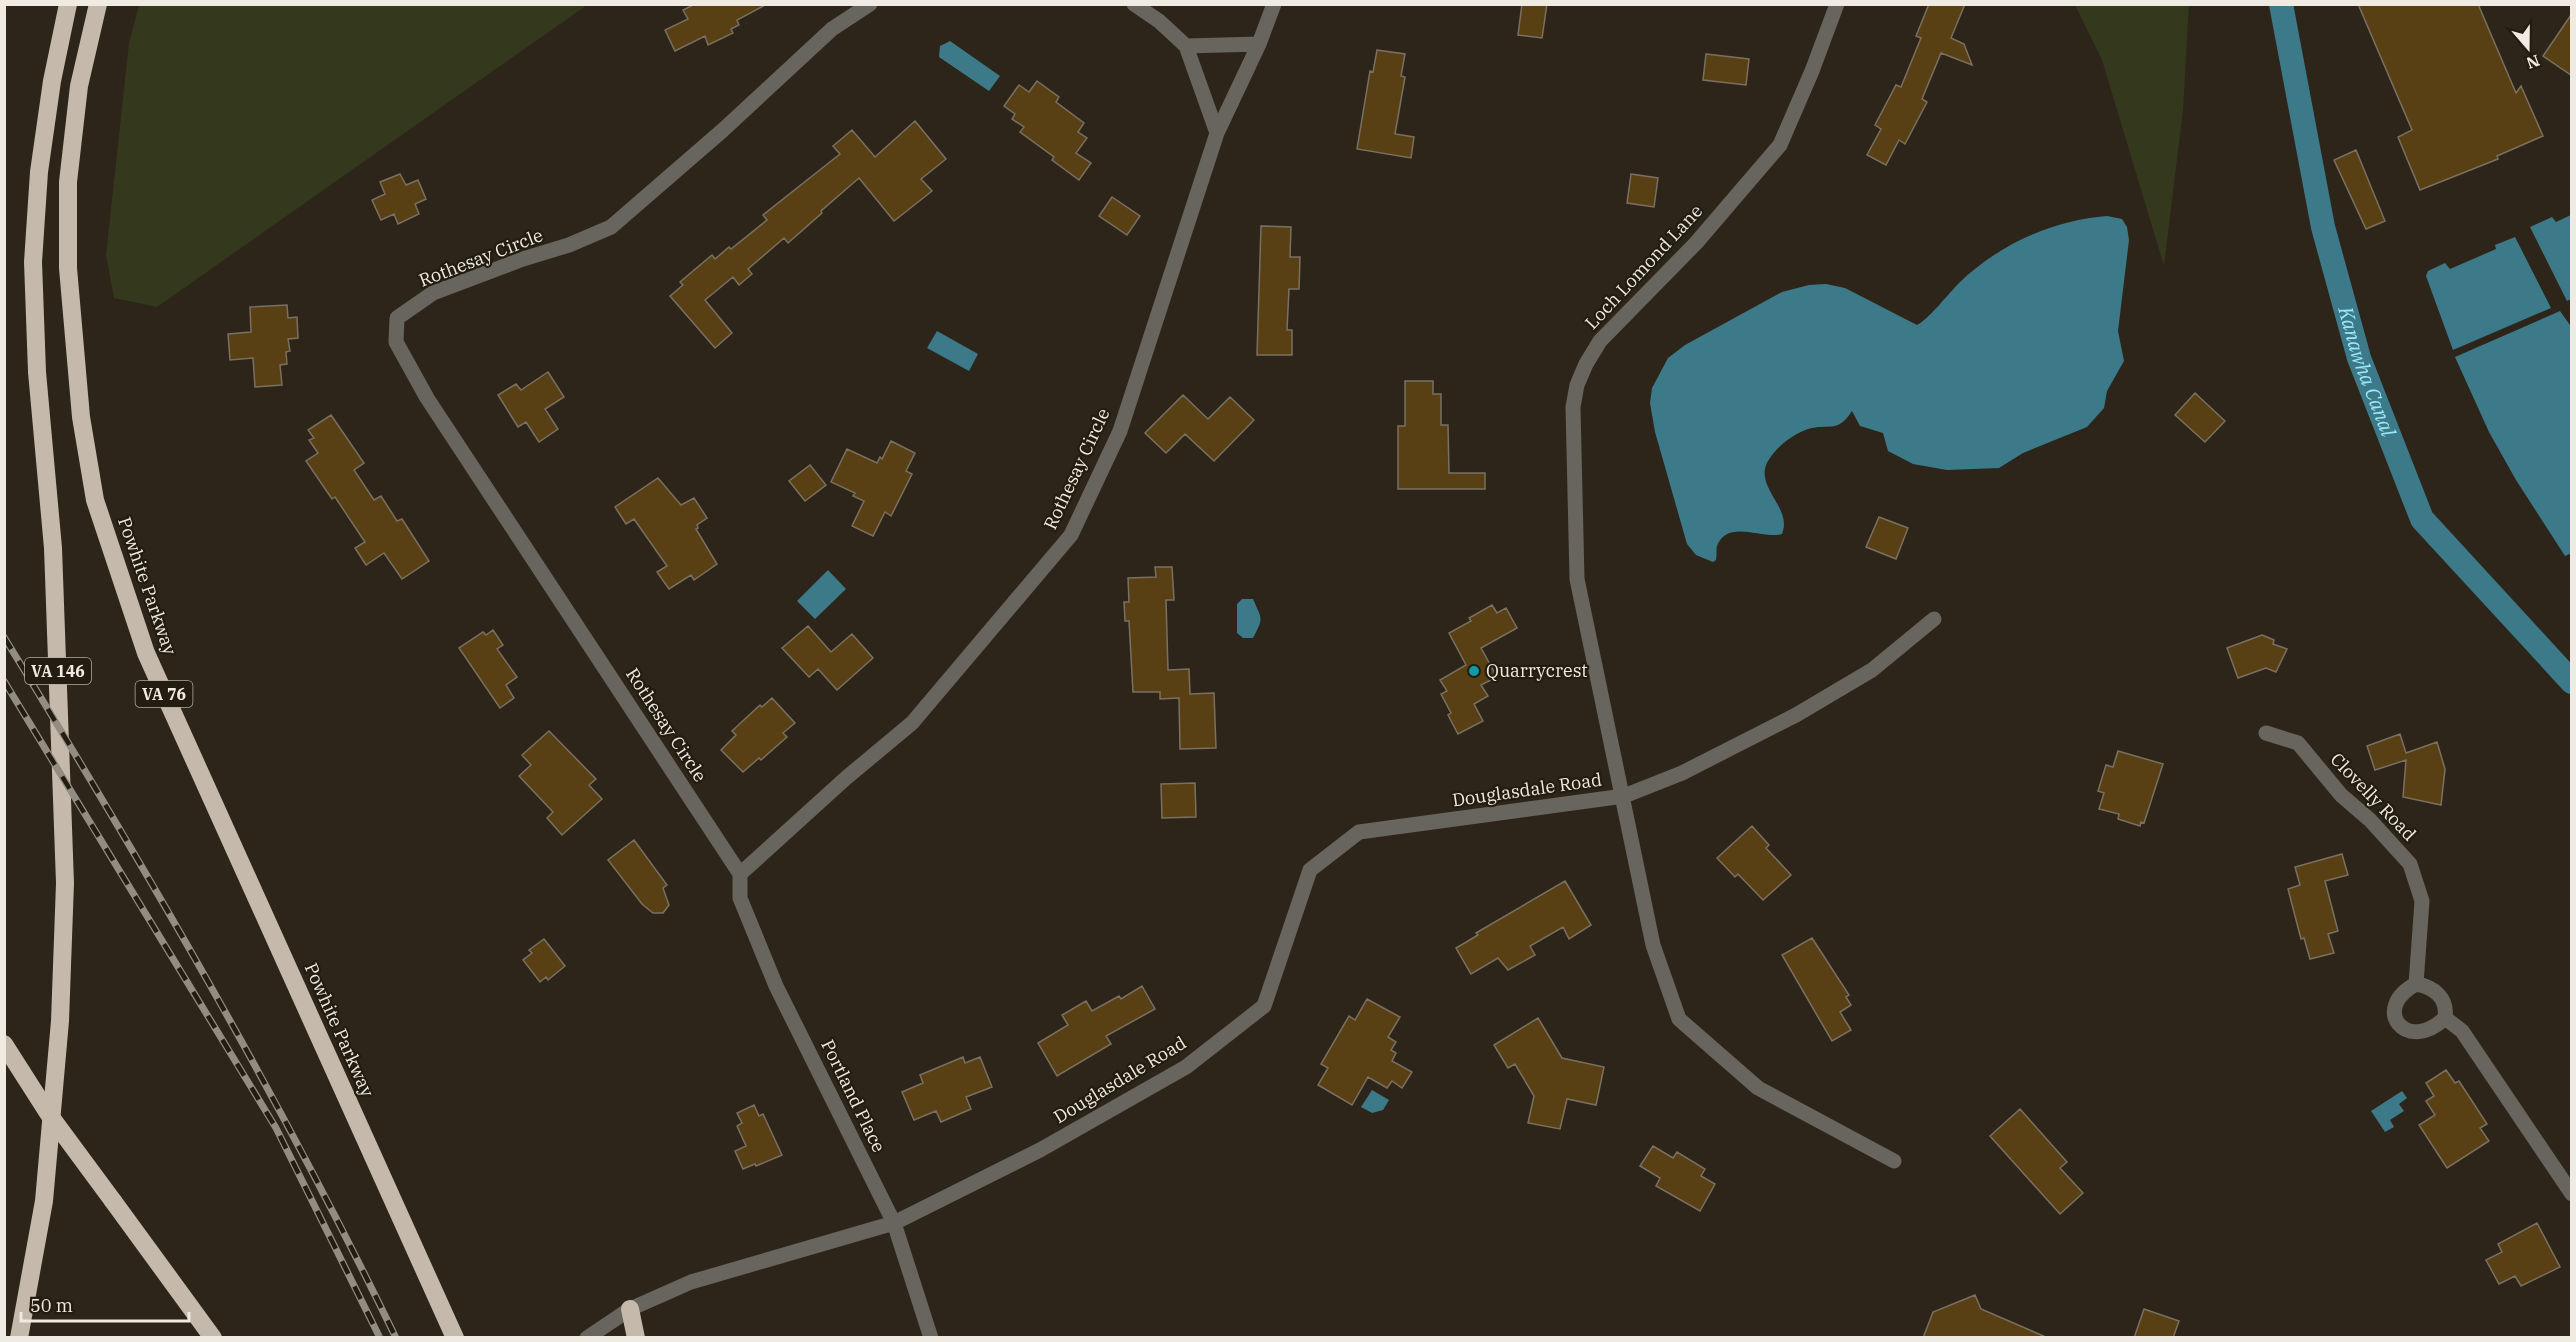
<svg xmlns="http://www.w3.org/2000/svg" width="2576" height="1342" font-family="'IBM Plex Serif',serif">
	<rect width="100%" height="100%" fill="#2d2519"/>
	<!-- green -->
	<path fill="#34381d" d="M 139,5 L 139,4 L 587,5 L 157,307 L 114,298 L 106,255 L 129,43 Z
		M 2075,5 L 2189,5 L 2183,110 L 2164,266 L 2102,60 Z"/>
	<!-- water -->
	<path fill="#3c7a89" d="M 950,41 L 1000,76 L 989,91 L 939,57 L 940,46 Z
		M 2571,215 L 2571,299 L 2567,301 L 2530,227 L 2552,217 L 2556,222 Z
		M 2107,216 L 2122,219 L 2127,227 L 2129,240 L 2118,331 L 2124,361 L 2107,391 L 2104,408 L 2087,427 L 2023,453 L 1999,468 L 1947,470 L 1913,464 L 1888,451 L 1883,433 L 1860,426 L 1852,411 C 1837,434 1829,423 1808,429 C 1793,434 1776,447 1768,461 C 1753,487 1793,507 1782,534 C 1764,540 1727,518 1717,546 C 1716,549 1717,555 1716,560 L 1713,562 L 1696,555 L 1687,544 L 1655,432 L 1650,403 L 1652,388 L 1668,358 L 1685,345 L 1782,292 L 1809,285 L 1826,284 L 1845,288 L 1917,325 C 1928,320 1949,293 1959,283 C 1998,245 2053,220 2107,216 Z
		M 2515,237 L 2551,308 L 2453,350 L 2426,276 L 2428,271 L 2445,263 L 2450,269 L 2496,249 L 2495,245 Z
		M 2560,311 L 2572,328 L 2572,553 L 2565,556 L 2516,480 L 2489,432 L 2455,357 Z
		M 937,331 L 978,354 L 969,371 L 927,348 Z
		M 828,570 L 846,589 L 815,619 L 797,601 Z
		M 1242,599 L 1253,599 C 1262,620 1264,617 1253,638 L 1243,638 L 1237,633 L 1237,604 Z
		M 1372,1090 L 1389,1100 L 1383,1110 L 1372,1113 L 1361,1107 Z
		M 2402,1091 L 2407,1098 L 2399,1104 L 2404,1111 L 2390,1120 L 2394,1127 L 2385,1132 L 2371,1111 Z"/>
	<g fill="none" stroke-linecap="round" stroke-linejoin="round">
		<!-- canal -->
		<path stroke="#3c7a89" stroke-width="24" id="s1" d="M 2281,4 L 2323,227 L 2359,358 L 2422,519 L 2572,682"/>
	</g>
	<!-- building -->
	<path fill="#584014" stroke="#7a7062" stroke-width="1.5" d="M 695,4 L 767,4 L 737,20 L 739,25 L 731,29 L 733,33 L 708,45 L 705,36 L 675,51 L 665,30 L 688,19 L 683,10 Z
		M 1522,4 L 1547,4 L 1542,38 L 1518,35 Z
		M 1929,4 L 1965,4 L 1951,38 L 1964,44 L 1972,65 L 1941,53 L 1922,99 L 1927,102 L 1905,144 L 1899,140 L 1886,165 L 1867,155 L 1881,129 L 1875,125 L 1896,85 L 1901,87 L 1921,38 L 1916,36 Z
		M 2358,4 L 2478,4 L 2516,93 L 2521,86 L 2543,136 L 2497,156 L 2498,159 L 2420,190 L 2398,137 L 2412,130 Z
		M 2571,15 L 2571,75 L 2543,56 Z
		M 1377,50 L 1405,54 L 1401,76 L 1405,77 L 1395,134 L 1414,137 L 1411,158 L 1357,149 L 1370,71 L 1373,72 Z
		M 1706,54 L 1749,59 L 1746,85 L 1703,80 Z
		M 1037,81 L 1059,97 L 1056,102 L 1084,123 L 1078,132 L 1087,138 L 1076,153 L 1091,163 L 1079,180 L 1052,160 L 1054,157 L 1020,132 L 1024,127 L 1012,119 L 1015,114 L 1004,106 L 1019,85 L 1029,92 Z
		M 915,121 L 946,159 L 921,179 L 932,191 L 894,221 L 859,178 L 821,211 L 822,213 L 788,243 L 784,238 L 748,269 L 752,274 L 739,285 L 733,277 L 705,300 L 732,333 L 715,348 L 670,296 L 683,285 L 680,282 L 712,255 L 715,259 L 729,247 L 731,249 L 767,220 L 763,215 L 840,154 L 833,146 L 852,130 L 875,157 Z
		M 2356,150 L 2385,221 L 2366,229 L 2334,160 Z
		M 400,174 L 406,185 L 418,180 L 426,199 L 415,204 L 419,214 L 398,224 L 394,214 L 381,220 L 372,200 L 385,194 L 380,182 Z
		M 1631,174 L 1658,178 L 1654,207 L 1627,203 Z
		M 1112,197 L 1140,216 L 1127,235 L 1099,216 Z
		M 1261,226 L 1291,227 L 1290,257 L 1300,257 L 1299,289 L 1289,289 L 1287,330 L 1292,330 L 1292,355 L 1257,355 Z
		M 287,305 L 288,318 L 297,317 L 298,338 L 288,339 L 290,351 L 286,352 L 287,364 L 280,365 L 282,385 L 255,387 L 253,358 L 230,360 L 228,334 L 251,332 L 250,307 Z
		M 548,372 L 564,397 L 545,409 L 558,429 L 539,442 L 526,422 L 518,427 L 498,395 L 516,384 L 521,390 Z
		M 1405,381 L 1433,381 L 1433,394 L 1441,394 L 1441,425 L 1448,425 L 1449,473 L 1485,473 L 1485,489 L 1398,489 L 1398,426 L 1405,426 Z
		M 2195,393 L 2225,421 L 2205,442 L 2175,415 Z
		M 1183,395 L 1208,419 L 1230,397 L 1254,420 L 1214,461 L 1185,434 L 1166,453 L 1145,433 Z
		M 331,415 L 364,463 L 354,470 L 374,500 L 381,496 L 397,521 L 402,519 L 429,561 L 402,579 L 384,553 L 366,565 L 355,548 L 365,542 L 335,497 L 332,499 L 306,461 L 318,453 L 309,440 L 314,438 L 308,430 Z
		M 891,441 L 915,453 L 906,471 L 912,474 L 891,516 L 885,512 L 873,536 L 852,526 L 864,501 L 853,496 L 855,493 L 831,482 L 847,449 L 877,463 L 880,457 L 882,459 Z
		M 810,465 L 826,485 L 805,501 L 789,481 Z
		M 658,478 L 681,505 L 694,498 L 707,518 L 697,525 L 698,528 L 696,529 L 717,564 L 694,580 L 691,575 L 669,589 L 657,572 L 667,566 L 634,519 L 626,524 L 615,507 Z
		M 1879,517 L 1908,528 L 1896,559 L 1866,547 Z
		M 1155,567 L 1172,567 L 1174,600 L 1166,600 L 1168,670 L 1189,669 L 1190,694 L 1214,693 L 1216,748 L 1180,749 L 1179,698 L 1160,699 L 1160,692 L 1133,692 L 1129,621 L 1125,621 L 1124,602 L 1129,602 L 1128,578 L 1156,577 Z
		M 1492,605 L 1497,613 L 1506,608 L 1517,628 L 1481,648 L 1497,677 L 1481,685 L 1488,696 L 1474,704 L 1483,721 L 1458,734 L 1448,715 L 1451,713 L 1441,694 L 1447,691 L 1440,680 L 1466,665 L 1449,633 L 1471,621 L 1469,618 Z
		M 808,626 L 831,652 L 852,634 L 873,658 L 837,690 L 818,669 L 809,677 L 782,648 Z
		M 493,630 L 503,645 L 497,649 L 517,677 L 506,685 L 514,698 L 500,708 L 459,648 L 483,632 L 486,635 Z
		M 2262,635 L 2274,640 L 2273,644 L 2287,649 L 2276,672 L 2266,668 L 2238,678 L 2227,648 Z
		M 772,698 L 795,723 L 783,733 L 787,737 L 761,760 L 759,758 L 743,772 L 721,750 L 736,735 L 732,731 L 760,705 L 762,707 Z
		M 549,731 L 596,779 L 589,785 L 602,799 L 562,835 L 547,818 L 553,812 L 519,776 L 531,765 L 522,755 Z
		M 2400,734 L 2406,753 L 2437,742 L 2445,769 L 2441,805 L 2403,797 L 2406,760 L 2375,770 L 2367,746 Z
		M 2118,751 L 2163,764 L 2144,823 L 2141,822 L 2140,826 L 2118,819 L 2119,814 L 2099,809 L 2104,793 L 2098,791 L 2106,765 L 2113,767 Z
		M 1195,783 L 1196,817 L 1162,818 L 1161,784 Z
		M 1752,826 L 1769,845 L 1766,848 L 1791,875 L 1763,900 L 1738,874 L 1735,877 L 1717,858 Z
		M 634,840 L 667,885 L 663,888 L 669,905 L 663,913 L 653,913 L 642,904 L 608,860 Z
		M 2342,854 L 2348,875 L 2325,881 L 2338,931 L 2328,934 L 2334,953 L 2310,959 L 2304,938 L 2301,939 L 2288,889 L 2300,885 L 2295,867 Z
		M 1565,881 L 1591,925 L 1569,939 L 1563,927 L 1530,946 L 1535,955 L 1508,970 L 1498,958 L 1471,974 L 1456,948 L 1478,935 L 1476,933 Z
		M 1812,938 L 1849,995 L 1846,997 L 1851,1005 L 1840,1012 L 1851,1030 L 1832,1041 L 1782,955 Z
		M 544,939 L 565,966 L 548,980 L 546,977 L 540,982 L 523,960 L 532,953 L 529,950 Z
		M 1142,986 L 1155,1009 L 1106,1036 L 1111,1044 L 1057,1076 L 1038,1043 L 1068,1025 L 1062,1015 L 1086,1001 L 1092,1011 L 1119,996 L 1121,999 Z
		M 1367,999 L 1400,1017 L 1388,1037 L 1396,1042 L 1391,1050 L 1396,1053 L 1392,1061 L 1412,1072 L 1402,1088 L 1392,1081 L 1387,1088 L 1368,1077 L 1352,1105 L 1318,1085 L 1328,1068 L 1321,1064 L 1349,1016 L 1355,1020 Z
		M 1538,1018 L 1562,1058 L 1604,1067 L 1596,1105 L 1567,1099 L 1560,1129 L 1528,1123 L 1534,1096 L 1515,1064 L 1508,1068 L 1494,1045 Z
		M 963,1057 L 965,1063 L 980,1057 L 992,1087 L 966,1097 L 971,1109 L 941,1122 L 936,1111 L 914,1120 L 902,1092 L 923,1083 L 920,1075 Z
		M 2446,1070 L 2455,1083 L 2459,1081 L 2487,1124 L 2480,1128 L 2489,1141 L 2447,1168 L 2419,1125 L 2435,1115 L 2426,1101 L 2434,1096 L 2426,1083 Z
		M 754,1105 L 759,1116 L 763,1114 L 782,1155 L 756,1166 L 755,1164 L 743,1169 L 735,1151 L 746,1146 L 737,1126 L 742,1123 L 737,1113 Z
		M 2020,1109 L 2067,1162 L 2060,1168 L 2083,1193 L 2060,1214 L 1990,1136 Z
		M 1653,1146 L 1673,1158 L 1677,1152 L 1705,1169 L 1701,1176 L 1715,1184 L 1700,1211 L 1656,1186 L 1660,1178 L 1640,1166 Z
		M 2537,1223 L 2560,1267 L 2521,1286 L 2515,1276 L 2499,1284 L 2486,1260 L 2502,1252 L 2498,1244 Z
		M 1975,1295 L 1981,1309 L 2048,1338 L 1923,1338 L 1933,1312 Z
		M 2144,1309 L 2179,1321 L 2173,1338 L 2134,1338 Z"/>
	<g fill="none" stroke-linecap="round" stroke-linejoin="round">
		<!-- minor -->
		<path stroke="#68645e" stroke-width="15" d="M 1134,4 L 1159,21 L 1186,46 L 1217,133
			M 1837,4 L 1812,71 L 1780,145 L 1696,243 L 1600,341 L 1586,364 L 1577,385 L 1573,407 L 1577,579 L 1653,945 L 1679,1019 L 1758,1088 L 1894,1161
			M 1186,46 L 1259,44
			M 2266,733 L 2298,743 L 2341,795 L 2370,820 L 2410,864 L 2422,901 L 2416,984 C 2370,1008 2406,1055 2445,1018
			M 740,874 L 427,398 L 396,342 L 397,318 L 433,293 L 523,259 L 569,245 L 611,227 L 723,130 L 832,29 L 870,4
			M 740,874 L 846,778 L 912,723 L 1071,535 L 1120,431 L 1217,133 L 1259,44 L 1274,4
			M 740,874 L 740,898 L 776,986 L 894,1223 L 931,1338
			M 2416,984 C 2434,987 2448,998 2445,1018 L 2462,1031 L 2572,1194
			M 630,1309 L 691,1282 L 894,1223 L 1040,1150 L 1186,1067 L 1264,1006 L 1310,870 L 1359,832 L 1624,796 L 1682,773 L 1796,715 L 1872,670 L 1934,619"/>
		<!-- tertiary -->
		<path stroke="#68645e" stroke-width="15" d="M 587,1338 L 630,1309"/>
		<!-- motorway -->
		<path stroke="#c4b9aa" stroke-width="18" d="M 98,4 L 79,86 L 68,182 L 68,268 L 81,417 L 95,500 L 146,653 L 455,1338
			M 113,1201 L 213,1338
			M 630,1309 L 636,1338
			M 19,1338 L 44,1201 L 60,1021 L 65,883 L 53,548 L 37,372 L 33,262 L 39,172 L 52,81 L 68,4"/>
		<defs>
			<path id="rail" d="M 4,637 C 144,866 279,1096 396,1338
				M 4,681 L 276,1128 L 380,1338"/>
		</defs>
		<!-- rail casing -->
		<use href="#rail" stroke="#938c83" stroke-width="7"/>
		<!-- rail -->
		<use href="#rail" stroke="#231c10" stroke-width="4.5" stroke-dasharray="14" stroke-linecap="butt"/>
		<!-- motorway-bridge -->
		<path stroke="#c4b9aa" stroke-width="18" d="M 4,1044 L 48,1113 L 113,1201"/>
	</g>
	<!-- markers -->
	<circle fill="#0f9aa8" stroke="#231c10" stroke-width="2" cx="1474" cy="671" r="6"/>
	<g text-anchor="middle" stroke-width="4.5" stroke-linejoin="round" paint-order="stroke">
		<!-- shield labels -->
		<g fill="#231c10" stroke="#b2aca3" stroke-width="1.5">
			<rect x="25" y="658" width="66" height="26" rx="4.5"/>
			<rect x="135.5" y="681" width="57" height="26" rx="4.5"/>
		</g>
		<g font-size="16" font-weight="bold" fill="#efeae2">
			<text x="58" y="677">VA 146</text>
			<text x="164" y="700">VA 76</text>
		</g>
		<!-- street labels -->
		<g font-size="18" fill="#efeae2" stroke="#231c10">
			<text transform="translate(481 258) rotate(-21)" y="6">Rothesay Circle</text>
			<text transform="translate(1644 267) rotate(-47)" y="6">Loch Lomond Lane</text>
			<text transform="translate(1077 469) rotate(-65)" y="6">Rothesay Circle</text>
			<text transform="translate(147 586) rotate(71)" y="6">Powhite Parkway</text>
			<text transform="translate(666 725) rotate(57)" y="6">Rothesay Circle</text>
			<text transform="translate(1527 790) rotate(-8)" y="6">Douglasdale Road</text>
			<text transform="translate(2373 797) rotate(46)" y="6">Clovelly Road</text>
			<text transform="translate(339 1030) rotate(66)" y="6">Powhite Parkway</text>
			<text transform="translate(1120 1080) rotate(-31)" y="6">Douglasdale Road</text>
			<text transform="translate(853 1096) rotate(64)" y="6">Portland Place</text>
		</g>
		<!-- poi labels -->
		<g font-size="18" fill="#efeae2" stroke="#231c10" text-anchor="start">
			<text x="1486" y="677">Quarrycrest</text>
		</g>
		<!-- water labels -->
		<g font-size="20" font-style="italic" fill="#9de8fb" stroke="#231c10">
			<text dy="7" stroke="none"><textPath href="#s1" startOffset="378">Kanawha Canal</textPath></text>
		</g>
	</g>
	<!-- border -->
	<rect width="2576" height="1342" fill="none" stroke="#efeae2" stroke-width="12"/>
	<!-- north arrow -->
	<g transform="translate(2528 48) rotate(160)" stroke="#231c10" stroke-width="4.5" paint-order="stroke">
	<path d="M0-4.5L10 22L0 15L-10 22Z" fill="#efeae2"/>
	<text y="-9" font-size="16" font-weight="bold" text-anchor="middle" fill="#efeae2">N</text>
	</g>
	<!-- scale -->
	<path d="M21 1312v9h168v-9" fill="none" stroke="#efeae2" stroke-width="3"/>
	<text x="30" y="1312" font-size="18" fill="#efeae2" stroke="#231c10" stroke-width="4.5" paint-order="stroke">50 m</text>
</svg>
